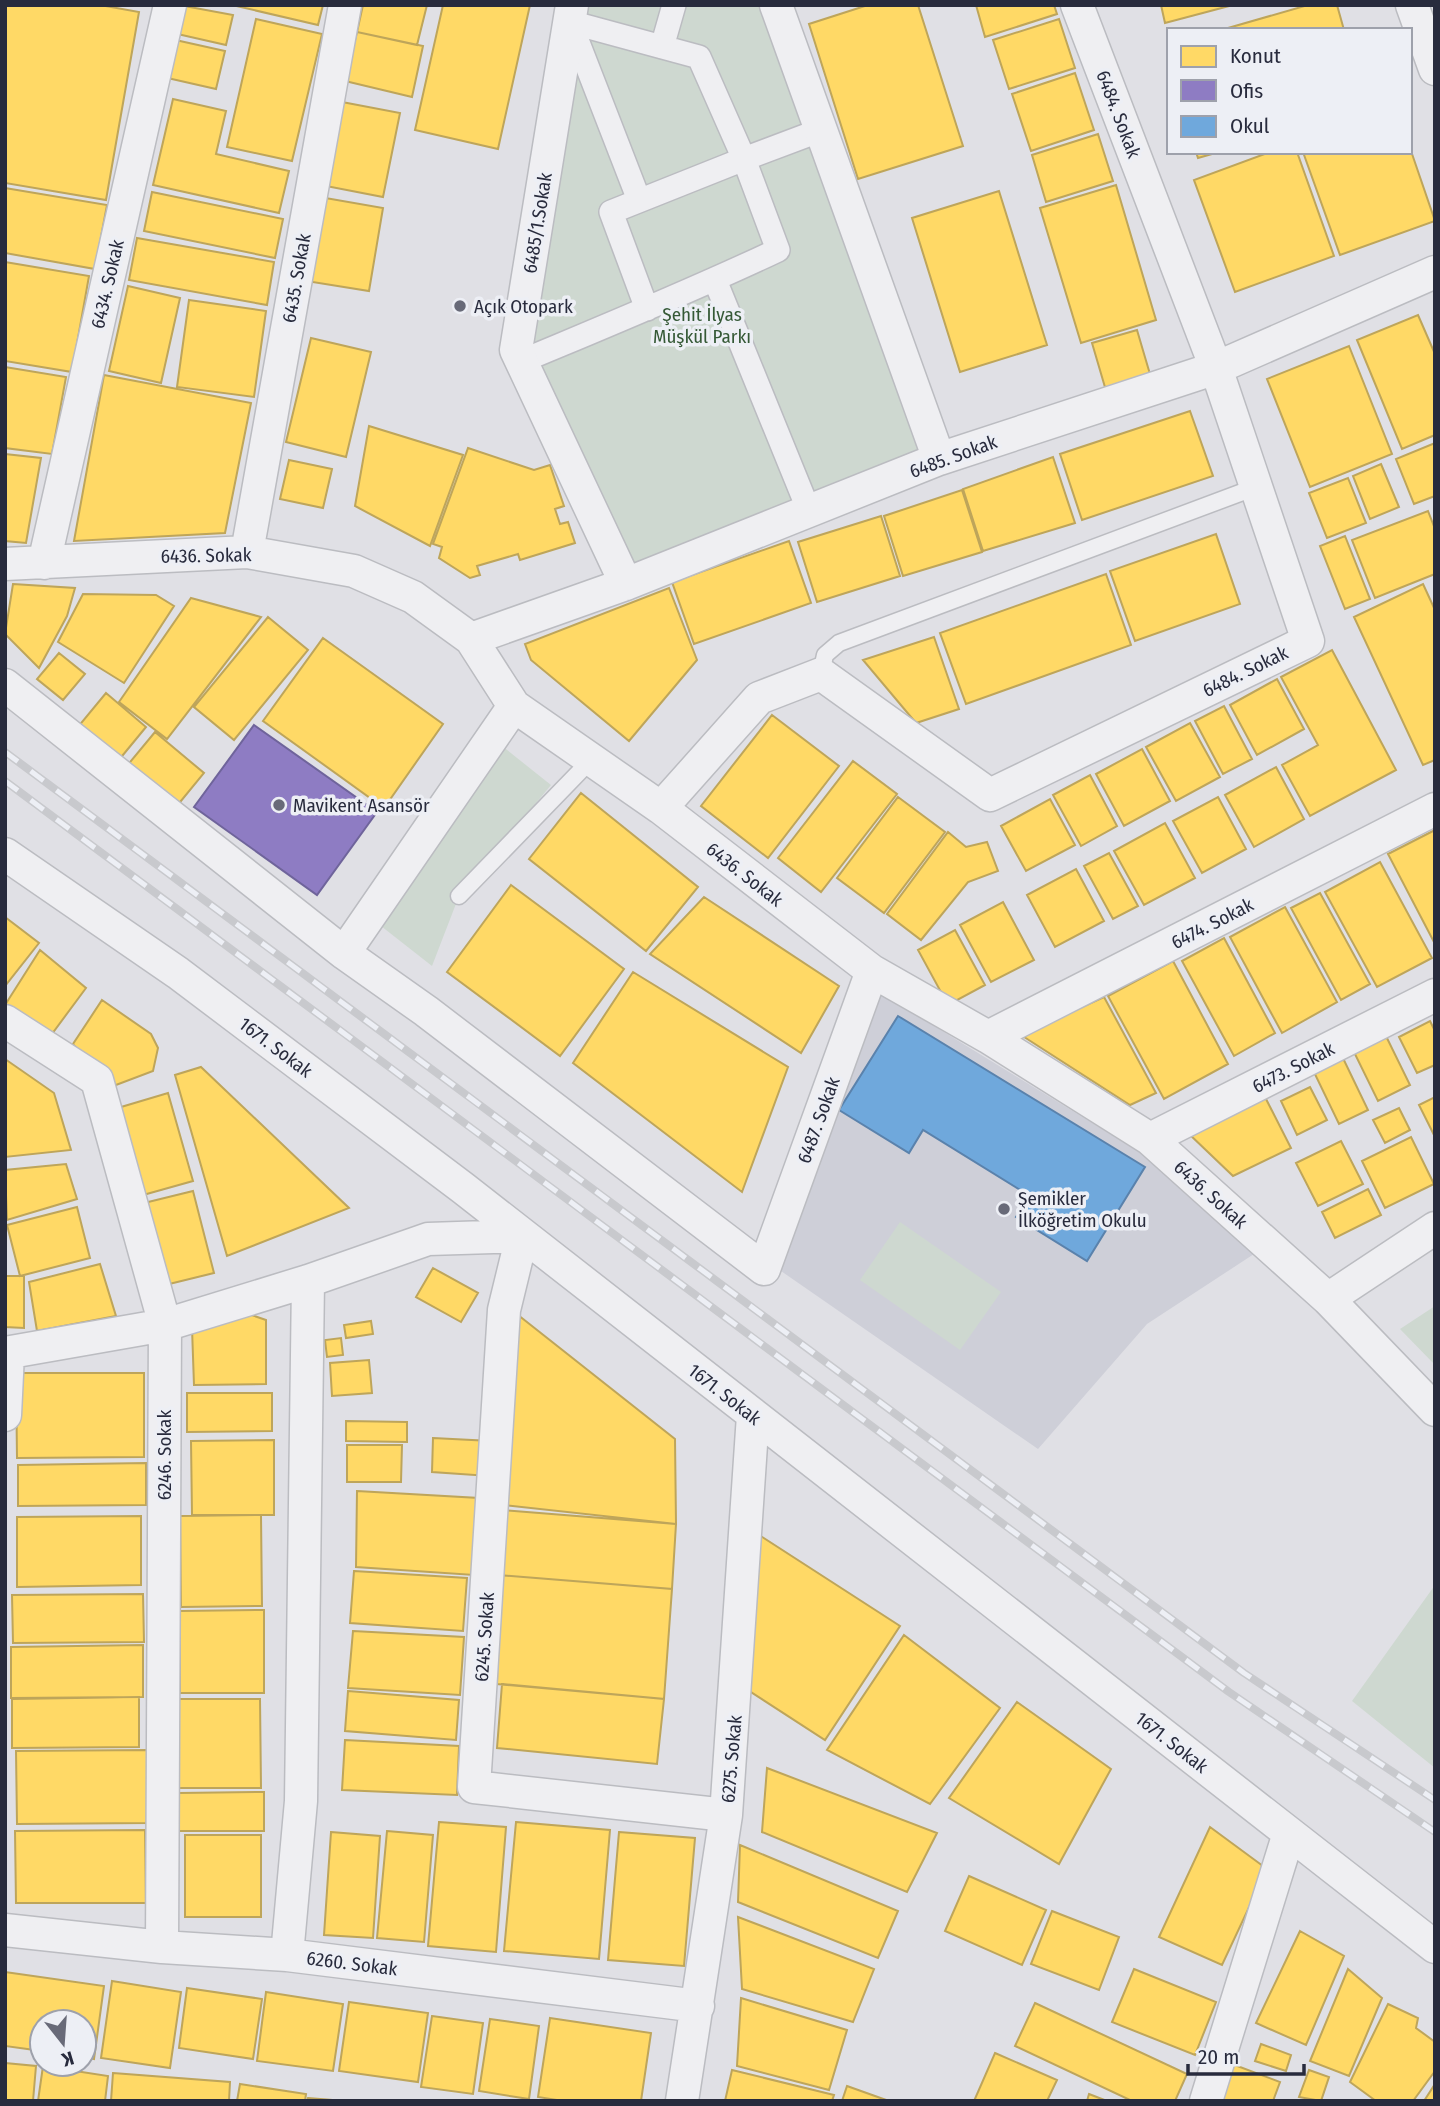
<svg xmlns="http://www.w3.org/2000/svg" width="1440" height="2106" font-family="'Fira Sans Condensed',sans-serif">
	<rect width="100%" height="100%" fill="#e0e0e5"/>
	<!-- built -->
	<path fill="#cecfd8" d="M 877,991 L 1159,1164 L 1254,1254 L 1147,1324 L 1038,1449 L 781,1271 Z"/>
	<!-- green -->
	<path fill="#ced8d0" d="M 572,5 L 776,5 L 939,459 L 626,584 L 516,350 Z
		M 502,746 L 551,785 L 459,896 L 432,966 L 381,926 Z
		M 900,1222 L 1001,1292 L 960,1350 L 860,1280 Z
		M 1435,1306 L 1435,1365 L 1400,1329 Z
		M 1435,1585 L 1435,1768 L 1352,1701 Z"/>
	<!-- homes -->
	<path fill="#ffd966" stroke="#bea55a" stroke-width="2" d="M 5,5 L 100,5 L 139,12 L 106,200 L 5,183 Z
		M 179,5 L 233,15 L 226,45 L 173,33 Z
		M 232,5 L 323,5 L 318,25 Z
		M 363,5 L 427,5 L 417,45 L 357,32 Z
		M 443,5 L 530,5 L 498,149 L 415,130 Z
		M 868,5 L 918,5 L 963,146 L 858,179 L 809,24 Z
		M 976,5 L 1054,5 L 1057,14 L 985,37 Z
		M 1161,5 L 1233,5 L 1165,23 Z
		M 1308,5 L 1337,5 L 1344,30 L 1221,30 Z
		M 256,19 L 322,34 L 292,161 L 227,147 Z
		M 1059,19 L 1075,68 L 1009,89 L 993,40 Z
		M 357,32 L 423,46 L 412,97 L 345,81 Z
		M 171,39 L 225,51 L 216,89 L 163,77 Z
		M 1075,73 L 1094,130 L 1031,151 L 1012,94 Z
		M 173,99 L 226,111 L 216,154 L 289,171 L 279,213 L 153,185 Z
		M 342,102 L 400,113 L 383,197 L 326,186 Z
		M 1098,134 L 1113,181 L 1046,202 L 1032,155 Z
		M 1410,148 L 1435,221 L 1340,255 L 1303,152 L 1410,152 Z
		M 1196,152 L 1219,152 L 1198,158 Z
		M 1270,152 L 1297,152 L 1334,256 L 1235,292 L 1194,180 Z
		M 1116,185 L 1156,320 L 1081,343 L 1040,208 Z
		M 5,188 L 107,205 L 95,269 L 5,253 Z
		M 999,191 L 1047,345 L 960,372 L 912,218 Z
		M 152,192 L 283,219 L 275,258 L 144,231 Z
		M 314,196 L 383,208 L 369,291 L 300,280 Z
		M 137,238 L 274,262 L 267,305 L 129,280 Z
		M 5,262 L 89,276 L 72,372 L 5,361 Z
		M 128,286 L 180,298 L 161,383 L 109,371 Z
		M 189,300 L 266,311 L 254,397 L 177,387 Z
		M 1418,315 L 1435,354 L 1435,435 L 1402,449 L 1357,340 Z
		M 1137,330 L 1152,381 L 1107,394 L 1092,343 Z
		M 311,338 L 371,352 L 346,457 L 286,442 Z
		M 1349,346 L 1392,454 L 1310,487 L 1267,379 Z
		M 5,367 L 66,377 L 52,454 L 5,448 Z
		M 104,375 L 251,403 L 225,533 L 74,541 Z
		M 1190,411 L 1213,476 L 1082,520 L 1060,454 Z
		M 369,426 L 463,455 L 430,546 L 355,506 Z
		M 1435,443 L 1435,496 L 1414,504 L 1396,459 Z
		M 468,448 L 534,470 L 550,465 L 564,506 L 555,509 L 560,524 L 568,522 L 575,543 L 520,560 L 518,554 L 477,566 L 480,575 L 470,578 L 439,558 L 442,547 L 433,544 Z
		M 5,454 L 41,458 L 26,543 L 5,541 Z
		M 1053,457 L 1075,523 L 983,551 L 963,489 Z
		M 289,460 L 332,469 L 323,508 L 280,499 Z
		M 1381,464 L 1399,507 L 1370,519 L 1353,476 Z
		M 1348,478 L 1366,523 L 1327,538 L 1309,493 Z
		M 962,490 L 982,552 L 903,576 L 884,516 Z
		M 1428,511 L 1435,529 L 1435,574 L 1375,598 L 1352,540 Z
		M 881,516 L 900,576 L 817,602 L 798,542 Z
		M 1216,534 L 1240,604 L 1135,641 L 1110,571 Z
		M 1345,536 L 1370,599 L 1345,609 L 1320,546 Z
		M 789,541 L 811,603 L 694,644 L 672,582 Z
		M 1106,574 L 1131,645 L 966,704 L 940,633 Z
		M 13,584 L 75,588 L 67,616 L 39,668 L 5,634 Z
		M 1423,584 L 1435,610 L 1435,760 L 1423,765 L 1354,617 Z
		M 669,588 L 697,660 L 629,741 L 531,660 L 525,644 Z
		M 83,594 L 156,595 L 174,606 L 124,683 L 58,642 Z
		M 191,598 L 261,617 L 167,739 L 119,702 Z
		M 268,617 L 308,650 L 234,740 L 194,707 Z
		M 934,637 L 959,709 L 916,723 L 863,660 Z
		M 323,638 L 443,724 L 384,808 L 263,721 Z
		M 1332,650 L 1396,770 L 1310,816 L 1282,765 L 1318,745 L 1281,677 Z
		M 59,653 L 85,674 L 63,700 L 37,679 Z
		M 1277,679 L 1304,729 L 1257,755 L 1230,705 Z
		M 106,693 L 146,727 L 118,761 L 77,728 Z
		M 1224,706 L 1252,759 L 1223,774 L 1195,721 Z
		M 772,715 L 839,766 L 768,858 L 701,806 Z
		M 1190,723 L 1220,777 L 1176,801 L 1146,747 Z
		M 155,732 L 204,773 L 176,807 L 126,767 Z
		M 1142,749 L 1170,801 L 1124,826 L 1096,774 Z
		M 853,761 L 897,794 L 821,892 L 778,858 Z
		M 1276,767 L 1304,819 L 1254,847 L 1225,795 Z
		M 1090,775 L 1117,826 L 1081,846 L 1053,795 Z
		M 581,793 L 698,887 L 646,951 L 529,859 Z
		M 898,797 L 945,832 L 884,913 L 837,878 Z
		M 1218,797 L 1246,849 L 1202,873 L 1173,821 Z
		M 1050,799 L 1075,845 L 1026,871 L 1001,826 Z
		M 1165,823 L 1195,878 L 1144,905 L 1114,851 Z
		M 1435,830 L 1435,944 L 1388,854 Z
		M 948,832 L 966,847 L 987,842 L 998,871 L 968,882 L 921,940 L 887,914 Z
		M 1109,853 L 1138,906 L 1113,919 L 1084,866 Z
		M 1380,862 L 1432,958 L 1377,987 L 1325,892 Z
		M 1076,869 L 1104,921 L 1055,947 L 1027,895 Z
		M 511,885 L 624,969 L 560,1056 L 447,972 Z
		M 1320,893 L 1370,984 L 1341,1000 L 1291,908 Z
		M 704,897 L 839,986 L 801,1053 L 650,954 Z
		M 1003,902 L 1034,960 L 991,982 L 960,925 Z
		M 1285,907 L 1337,1002 L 1282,1033 L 1230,937 Z
		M 5,917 L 39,943 L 5,986 Z
		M 955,930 L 985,985 L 948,1005 L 918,950 Z
		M 1224,938 L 1275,1033 L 1234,1056 L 1182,961 Z
		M 40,950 L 86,988 L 46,1042 L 5,1005 Z
		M 1173,961 L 1228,1064 L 1164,1099 L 1108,996 Z
		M 633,972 L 788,1067 L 742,1192 L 573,1063 Z
		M 1104,997 L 1156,1093 L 1130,1105 L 1021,1035 Z
		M 102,1000 L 151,1034 L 158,1048 L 153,1071 L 108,1088 L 73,1044 Z
		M 1430,1021 L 1435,1031 L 1435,1065 L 1417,1073 L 1399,1037 Z
		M 1384,1032 L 1410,1085 L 1378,1101 L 1352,1048 Z
		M 1341,1054 L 1368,1110 L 1339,1124 L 1312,1068 Z
		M 5,1059 L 54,1093 L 71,1150 L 5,1157 Z
		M 201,1067 L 349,1208 L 227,1256 L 175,1075 Z
		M 1310,1087 L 1327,1120 L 1297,1135 L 1281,1101 Z
		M 168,1093 L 193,1181 L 136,1197 L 111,1110 Z
		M 1265,1097 L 1291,1148 L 1233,1176 L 1187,1132 Z
		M 1435,1097 L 1435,1137 L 1419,1105 Z
		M 1399,1108 L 1410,1130 L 1385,1143 L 1373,1120 Z
		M 1411,1137 L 1434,1184 L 1385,1208 L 1362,1161 Z
		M 1341,1141 L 1363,1184 L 1318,1206 L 1296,1163 Z
		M 66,1164 L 77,1199 L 7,1220 L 5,1170 Z
		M 1368,1189 L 1381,1215 L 1335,1238 L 1322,1212 Z
		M 193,1191 L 214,1273 L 161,1286 L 140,1204 Z
		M 77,1207 L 90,1258 L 20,1276 L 7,1225 Z
		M 100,1264 L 116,1316 L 37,1331 L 29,1282 Z
		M 433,1268 L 478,1293 L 461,1322 L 416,1297 Z
		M 5,1276 L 24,1276 L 24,1328 L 5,1327 Z
		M 240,1311 L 266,1320 L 266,1384 L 194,1385 L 192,1328 Z
		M 513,1311 L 675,1439 L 676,1524 L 503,1505 Z
		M 371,1321 L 373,1334 L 346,1338 L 344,1325 Z
		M 341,1338 L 343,1355 L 327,1357 L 325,1340 Z
		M 369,1360 L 372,1393 L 332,1396 L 330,1363 Z
		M 16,1373 L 144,1373 L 144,1457 L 17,1458 Z
		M 187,1393 L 272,1393 L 272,1431 L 187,1432 Z
		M 346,1421 L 407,1422 L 407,1442 L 346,1441 Z
		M 433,1438 L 491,1441 L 489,1476 L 432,1472 Z
		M 274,1440 L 274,1515 L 192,1515 L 191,1441 Z
		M 347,1445 L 402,1445 L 401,1482 L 347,1482 Z
		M 146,1463 L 146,1505 L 18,1506 L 18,1465 Z
		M 357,1491 L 479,1498 L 474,1575 L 356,1567 Z
		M 503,1510 L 676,1524 L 672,1589 L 499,1575 Z
		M 261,1515 L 262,1606 L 181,1607 L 180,1516 Z
		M 141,1516 L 141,1585 L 17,1587 L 17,1517 Z
		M 753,1531 L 900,1626 L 825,1740 L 740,1685 Z
		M 354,1571 L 467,1578 L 463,1631 L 350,1623 Z
		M 499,1575 L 672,1589 L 664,1699 L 497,1684 Z
		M 143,1594 L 144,1642 L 13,1643 L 12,1595 Z
		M 264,1610 L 264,1693 L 180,1693 L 180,1611 Z
		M 353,1631 L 464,1637 L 460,1695 L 348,1688 Z
		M 904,1635 L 1000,1708 L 930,1804 L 827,1750 Z
		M 143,1645 L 143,1697 L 11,1698 L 11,1647 Z
		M 502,1684 L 664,1699 L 657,1764 L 497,1748 Z
		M 348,1691 L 459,1700 L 456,1740 L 345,1731 Z
		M 139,1697 L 139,1747 L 12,1748 L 12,1699 Z
		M 175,1699 L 260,1699 L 261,1788 L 176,1788 Z
		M 1017,1702 L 1111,1769 L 1059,1864 L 949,1798 Z
		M 345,1740 L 459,1746 L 457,1795 L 342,1790 Z
		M 149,1750 L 149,1823 L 17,1824 L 16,1751 Z
		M 767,1768 L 937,1833 L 907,1892 L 762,1832 Z
		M 264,1792 L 264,1831 L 179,1831 L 179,1793 Z
		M 439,1822 L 506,1827 L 496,1952 L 428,1946 Z
		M 516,1822 L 610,1830 L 599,1959 L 504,1951 Z
		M 1210,1827 L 1267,1869 L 1222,1965 L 1159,1937 Z
		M 145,1830 L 146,1903 L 16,1903 L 15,1831 Z
		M 387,1831 L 433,1835 L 424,1942 L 377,1938 Z
		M 331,1832 L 380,1836 L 373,1938 L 324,1935 Z
		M 619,1832 L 695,1838 L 684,1966 L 608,1960 Z
		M 185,1835 L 261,1835 L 261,1917 L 185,1917 Z
		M 740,1845 L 898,1911 L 878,1958 L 738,1902 Z
		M 969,1876 L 1046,1910 L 1022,1965 L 945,1931 Z
		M 1052,1911 L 1119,1937 L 1099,1990 L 1031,1964 Z
		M 738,1917 L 874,1969 L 853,2022 L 742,1989 Z
		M 1300,1931 L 1344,1956 L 1306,2045 L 1256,2023 Z
		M 1134,1969 L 1216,2002 L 1195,2055 L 1112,2022 Z
		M 1348,1969 L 1382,1998 L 1349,2076 L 1310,2061 Z
		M 5,1972 L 104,1986 L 94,2059 L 84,2057 L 84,2022 L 42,2022 L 42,2051 L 5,2046 Z
		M 112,1981 L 181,1992 L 170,2068 L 101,2058 Z
		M 187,1988 L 262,1999 L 253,2059 L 179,2048 Z
		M 266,1992 L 343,2004 L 333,2071 L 257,2061 Z
		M 741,1998 L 847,2030 L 829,2090 L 737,2066 Z
		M 349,2002 L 428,2013 L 418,2082 L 339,2071 Z
		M 1035,2003 L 1187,2074 L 1175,2101 L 1132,2101 L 1015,2046 Z
		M 1388,2004 L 1418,2018 L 1416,2028 L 1435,2042 L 1435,2071 L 1413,2101 L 1376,2101 L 1350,2082 Z
		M 432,2016 L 483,2023 L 473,2094 L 421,2087 Z
		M 550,2018 L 651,2033 L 641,2101 L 563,2101 L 538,2097 Z
		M 490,2019 L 539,2026 L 529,2099 L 479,2091 Z
		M 1261,2044 L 1291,2055 L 1286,2071 L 1255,2061 Z
		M 995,2053 L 1057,2080 L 1047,2101 L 974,2101 Z
		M 5,2063 L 36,2066 L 33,2101 L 5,2101 Z
		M 1232,2064 L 1280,2082 L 1273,2101 L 1219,2101 Z
		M 43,2066 L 108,2076 L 105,2101 L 38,2101 Z
		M 732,2070 L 834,2095 L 832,2101 L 725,2101 Z
		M 1309,2070 L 1329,2077 L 1321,2101 L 1299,2097 Z
		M 113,2073 L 230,2082 L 229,2101 L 111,2101 Z
		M 240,2084 L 306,2094 L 305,2101 L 237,2101 Z
		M 1435,2084 L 1435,2101 L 1424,2101 Z
		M 847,2086 L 889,2101 L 842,2101 Z
		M 1089,2094 L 1107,2101 L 1087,2101 Z
		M 308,2098 L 345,2101 L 307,2101 Z"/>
	<!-- offices -->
	<path fill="#8e7cc3" stroke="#6f649b" stroke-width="2" d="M 254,725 L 377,812 L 317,895 L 194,807 Z"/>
	<!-- schools -->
	<path fill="#6fa8dc" stroke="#5a82ac" stroke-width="2" d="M 898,1016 L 1145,1167 L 1087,1261 L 1016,1217 L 1030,1196 L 923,1130 L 909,1153 L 839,1110 Z"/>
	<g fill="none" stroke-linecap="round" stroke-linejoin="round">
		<defs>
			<path id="service" d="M 821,674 L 825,655 L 839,643 L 1256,487
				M 459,896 L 590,761"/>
			<path id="pedestrian" d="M 570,22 L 699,57 L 744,159 L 821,130
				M 570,22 L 639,200
				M 662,47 L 674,5
				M 715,280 L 809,511
				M 522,361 C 608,325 694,290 778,250 L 744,159 L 611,212 L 647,309"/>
			<path id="minor" d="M 572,5 L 516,350 L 626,584
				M 776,5 L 939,459
				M 1412,5 L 1435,69
				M 247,552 L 345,5
				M 44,563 L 170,5
				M 5,564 L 247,552 L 354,571 L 413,597 L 471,639 L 514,706 L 661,808 L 872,971 L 988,1037 L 1150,1139 L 1328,1299 L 1435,1228
				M 471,639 L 626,584 L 939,459 L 1216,368 L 1435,272
				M 5,685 L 344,953 L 426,1011 L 764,1269 L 872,971
				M 661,808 L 759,698 L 821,674 L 990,795 L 1308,641 L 1216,368 L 1077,5
				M 5,854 L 178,973 L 463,1188 L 1435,1947
				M 344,953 L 514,706
				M 5,1021 L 97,1080 L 165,1325 L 162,1947
				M 988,1037 L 1435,809
				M 1150,1139 L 1435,995
				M 1328,1299 L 1435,1410
				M 5,1353 L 165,1325 L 308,1281 L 428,1239 L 522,1236 L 504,1310 L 474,1787 L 726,1815
				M 5,1415 L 8,1354
				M 5,1930 L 162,1947 L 287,1955 L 698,2006
				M 287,1955 L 301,1801 L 308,1281
				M 682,2101 L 726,1815 L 753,1415
				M 1206,2101 L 1289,1833"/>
		</defs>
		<!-- service casing -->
		<use href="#service" stroke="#bbbcc1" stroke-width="19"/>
		<!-- pedestrian casing -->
		<use href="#pedestrian" stroke="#bbbcc1" stroke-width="26"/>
		<!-- minor casing -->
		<use href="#minor" stroke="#bbbcc1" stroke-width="35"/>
		<!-- service -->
		<use href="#service" stroke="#efeff2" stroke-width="16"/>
		<!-- pedestrian -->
		<use href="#pedestrian" stroke="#efeff2" stroke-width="23"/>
		<!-- minor -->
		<use href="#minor" stroke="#efeff2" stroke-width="32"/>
		<defs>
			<path id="rail" d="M 5,752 L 1244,1673 L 1435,1800
				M 5,781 L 1229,1692 L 1435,1832"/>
		</defs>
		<!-- rail casing -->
		<use href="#rail" stroke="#c8c9cd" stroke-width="8"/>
		<!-- rail -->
		<use href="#rail" stroke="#edeff5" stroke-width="5" stroke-dasharray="16" stroke-linecap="butt"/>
	</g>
	<!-- markers -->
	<g fill="#686a78" stroke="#edeff5" stroke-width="2.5">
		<circle cx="460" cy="306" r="7"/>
		<circle cx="279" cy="805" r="7"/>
		<circle cx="1004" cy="1209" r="7"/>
	</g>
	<g text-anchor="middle" stroke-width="7" stroke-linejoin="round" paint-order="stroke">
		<!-- street labels -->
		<g font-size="19" fill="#282b3d" stroke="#edeff5">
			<text transform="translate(1119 114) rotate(69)" y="7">6484. Sokak</text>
			<text transform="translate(537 223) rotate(-81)" y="7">6485/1.Sokak</text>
			<text transform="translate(296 278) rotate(-80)" y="7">6435. Sokak</text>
			<text transform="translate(107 284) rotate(-77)" y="7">6434. Sokak</text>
			<text transform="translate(953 456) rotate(-20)" y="7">6485. Sokak</text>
			<text transform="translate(206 555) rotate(-1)" y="7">6436. Sokak</text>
			<text transform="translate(1245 671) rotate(-26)" y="7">6484. Sokak</text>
			<text transform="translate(745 874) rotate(38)" y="7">6436. Sokak</text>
			<text transform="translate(1212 923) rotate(-27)" y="7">6474. Sokak</text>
			<text transform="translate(276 1047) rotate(37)" y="7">1671. Sokak</text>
			<text transform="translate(1293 1067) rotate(-27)" y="7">6473. Sokak</text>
			<text transform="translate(818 1120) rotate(-70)" y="7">6487. Sokak</text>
			<text transform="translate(1211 1194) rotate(42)" y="7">6436. Sokak</text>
			<text transform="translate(725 1394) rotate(38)" y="7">1671. Sokak</text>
			<text transform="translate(164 1455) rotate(-90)" y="7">6246. Sokak</text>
			<text transform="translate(484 1637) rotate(-86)" y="7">6245. Sokak</text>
			<text transform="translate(1172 1742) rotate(38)" y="7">1671. Sokak</text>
			<text transform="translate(731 1759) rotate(-85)" y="7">6275. Sokak</text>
			<text transform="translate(352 1963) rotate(7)" y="7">6260. Sokak</text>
		</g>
		<!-- poi labels -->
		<g font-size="19" fill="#282b3d" stroke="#edeff5" text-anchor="start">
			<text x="474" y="313">Açık Otopark</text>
			<text x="293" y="812">Mavikent Asansör</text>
			<text x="1018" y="1205">Şemikler<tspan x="1018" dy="22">İlköğretim Okulu</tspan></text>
		</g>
		<!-- park labels -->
		<g font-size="19" fill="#355936" stroke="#edeff5">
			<text x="702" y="321">Şehit İlyas<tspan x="702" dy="22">Müşkül Parkı</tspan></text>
		</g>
	</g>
	<!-- border -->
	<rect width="1440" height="2106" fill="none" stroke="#282b3d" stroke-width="14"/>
	<!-- legend -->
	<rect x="1167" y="28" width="245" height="126" fill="#edeff5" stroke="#9ea1ab" stroke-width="2"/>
	<rect x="1181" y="46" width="35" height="21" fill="#ffd966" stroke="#9ea1ab" stroke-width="2"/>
	<text x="1230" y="63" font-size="21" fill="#282b3d">Konut</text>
	<rect x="1181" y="80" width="35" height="21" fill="#8e7cc3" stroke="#9ea1ab" stroke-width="2"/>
	<text x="1230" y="98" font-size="21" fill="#282b3d">Ofis</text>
	<rect x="1181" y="116" width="35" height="21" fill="#6fa8dc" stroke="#9ea1ab" stroke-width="2"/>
	<text x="1230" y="133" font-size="21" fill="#282b3d">Okul</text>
	<!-- north arrow -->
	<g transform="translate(63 2043) rotate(163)"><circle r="33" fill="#edeff5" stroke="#9ea1ab" stroke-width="2"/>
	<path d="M0-5L12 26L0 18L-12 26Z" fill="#686a78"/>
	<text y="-10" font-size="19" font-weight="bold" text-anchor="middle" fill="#282b3d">K</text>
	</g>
	<!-- scale -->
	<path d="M1188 2064v10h116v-10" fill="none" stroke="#282b3d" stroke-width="3.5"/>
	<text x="1198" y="2064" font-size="21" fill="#282b3d" stroke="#edeff5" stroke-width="5" paint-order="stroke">20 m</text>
</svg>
